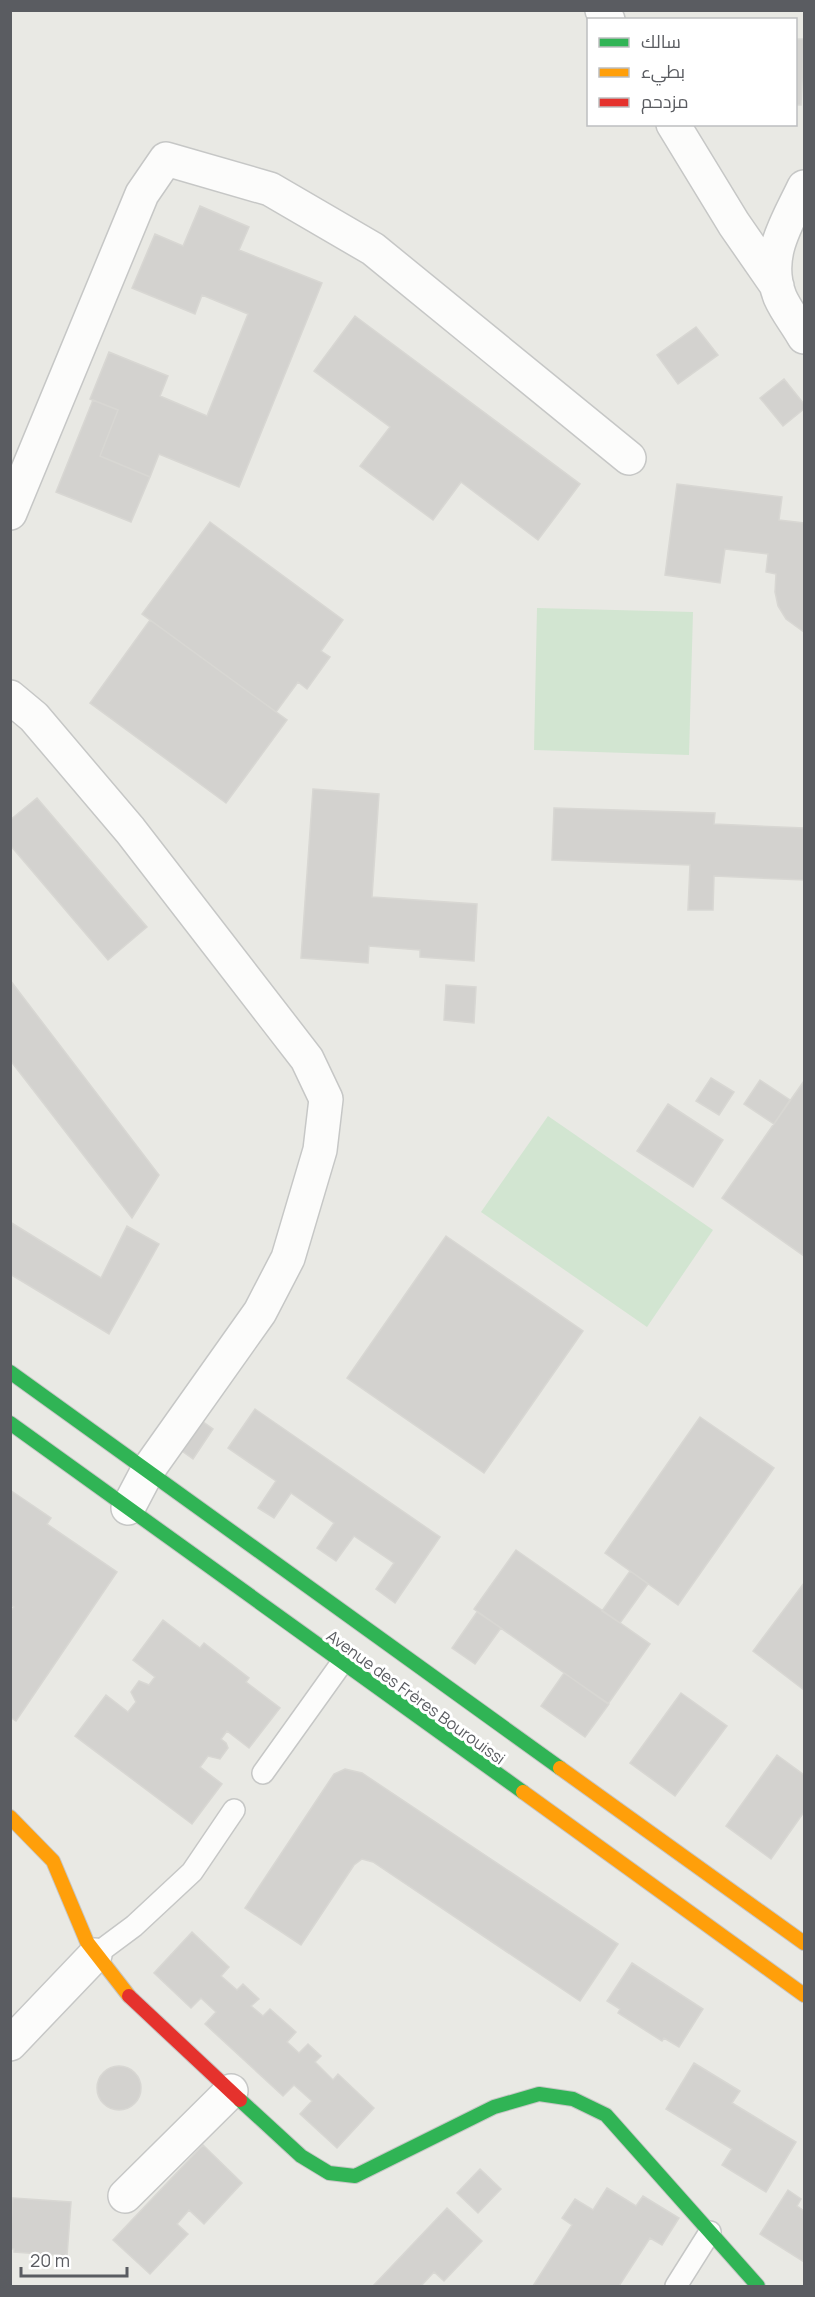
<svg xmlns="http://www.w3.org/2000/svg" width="815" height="2297" font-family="Manrope,Cairo,sans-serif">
	<rect width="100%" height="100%" fill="#e9e9e4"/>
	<!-- green -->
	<path fill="#d2e5d1" d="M 537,608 L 693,612 L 689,755 L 534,750 Z
		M 548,1116 L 713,1230 L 647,1327 L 481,1212 Z"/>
	<!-- building -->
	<path fill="#d3d2cf" stroke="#d8d7d3" stroke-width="1.5" d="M 796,39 L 804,39 L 801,105 L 796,105 Z
		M 200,206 L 249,227 L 239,250 L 322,283 L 239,487 L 159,454 L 150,477 L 100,456 L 118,410 L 90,399 L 109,352 L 168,376 L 160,396 L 207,416 L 248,314 L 202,295 L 195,314 L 132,288 L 155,234 L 183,246 Z
		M 355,316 L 580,484 L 538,540 L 461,482 L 433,520 L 360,466 L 390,427 L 314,371 Z
		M 696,327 L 718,355 L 678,384 L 657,355 Z
		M 784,379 L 804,404 L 804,409 L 783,426 L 760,398 Z
		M 93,400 L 118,410 L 100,456 L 150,477 L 131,522 L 56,492 Z
		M 677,484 L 782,497 L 779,520 L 804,523 L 804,632 L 786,619 L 778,606 L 775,592 L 776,574 L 766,572 L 768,554 L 725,549 L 720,583 L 665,575 Z
		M 210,522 L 343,620 L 321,651 L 330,657 L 307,689 L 298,682 L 276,712 L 142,614 Z
		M 150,620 L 287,720 L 226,803 L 90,703 Z
		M 313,789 L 379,794 L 372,897 L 477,904 L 474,961 L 420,957 L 420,950 L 369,946 L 368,963 L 301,958 Z
		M 37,798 L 147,927 L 108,960 L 10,845 L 10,820 Z
		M 554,808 L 715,813 L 714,824 L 804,828 L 804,880 L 714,876 L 713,910 L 688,910 L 690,865 L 552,860 Z
		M 10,980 L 159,1175 L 132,1218 L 10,1060 Z
		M 446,985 L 476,987 L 474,1023 L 444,1020 Z
		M 711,1078 L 734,1092 L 719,1115 L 696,1101 Z
		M 760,1080 L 790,1100 L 774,1124 L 744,1104 Z
		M 804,1081 L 804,1256 L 722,1198 Z
		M 668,1104 L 723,1140 L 693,1187 L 637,1151 Z
		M 10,1222 L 101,1278 L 127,1226 L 159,1244 L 109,1334 L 10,1274 Z
		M 446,1236 L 583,1331 L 484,1473 L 347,1378 Z
		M 178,1404 L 213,1429 L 193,1459 L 157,1433 Z
		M 255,1409 L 440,1537 L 395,1603 L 376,1589 L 394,1563 L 354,1536 L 336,1561 L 317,1548 L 334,1523 L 291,1493 L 274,1518 L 258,1508 L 276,1481 L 228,1448 Z
		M 700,1417 L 774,1468 L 678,1605 L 605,1553 Z
		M 10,1490 L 51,1518 L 47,1524 L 117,1572 L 16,1721 L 10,1717 L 10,1612 L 14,1607 L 10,1605 Z
		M 516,1550 L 650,1644 L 608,1704 L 474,1609 Z
		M 630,1571 L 648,1584 L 620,1623 L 602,1611 Z
		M 804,1583 L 804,1690 L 753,1651 Z
		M 477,1612 L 501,1628 L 475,1664 L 452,1648 Z
		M 163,1620 L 200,1648 L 204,1643 L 249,1678 L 246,1682 L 280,1708 L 249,1748 L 227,1731 L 221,1739 L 226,1743 L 228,1748 L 220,1759 L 208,1756 L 200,1767 L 222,1784 L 192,1824 L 75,1736 L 106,1695 L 128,1712 L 136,1702 L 131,1692 L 139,1681 L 149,1685 L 155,1677 L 133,1660 Z
		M 564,1673 L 609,1704 L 585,1737 L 541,1706 Z
		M 681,1693 L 727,1726 L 675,1796 L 630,1763 Z
		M 777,1755 L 804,1775 L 804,1812 L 771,1859 L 726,1826 Z
		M 345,1769 L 362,1773 L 618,1944 L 580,2001 L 373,1862 L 362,1859 L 354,1865 L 301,1945 L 245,1908 L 334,1774 Z
		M 192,1932 L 229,1967 L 221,1976 L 237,1990 L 243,1984 L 259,1999 L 251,2006 L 263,2016 L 270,2009 L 296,2032 L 287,2042 L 299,2053 L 308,2044 L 321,2056 L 315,2062 L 333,2080 L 338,2074 L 374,2108 L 337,2148 L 300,2114 L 312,2101 L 294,2085 L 283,2096 L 205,2024 L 216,2012 L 201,1998 L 191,2008 L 154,1973 Z
		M 632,1963 L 703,2009 L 679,2047 L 664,2038 L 662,2041 L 618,2013 L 620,2009 L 607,2001 Z
		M 694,2063 L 740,2091 L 732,2103 L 796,2142 L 766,2192 L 722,2165 L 732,2149 L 666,2109 Z
		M97 2088a22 22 0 1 1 44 0a22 22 0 1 1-44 0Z
		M 203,2145 L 242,2183 L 204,2224 L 189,2210 L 177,2224 L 188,2234 L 150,2274 L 113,2240 Z
		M 480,2169 L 501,2189 L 478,2213 L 457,2193 Z
		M 607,2188 L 636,2206 L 643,2196 L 679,2218 L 662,2245 L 650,2238 L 619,2286 L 533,2286 L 572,2225 L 562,2218 L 575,2199 L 593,2210 Z
		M 788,2190 L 801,2199 L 797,2206 L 804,2211 L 804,2262 L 760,2234 Z
		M 13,2198 L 71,2202 L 67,2256 L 14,2252 L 14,2249 L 10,2249 Z
		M 447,2208 L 482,2241 L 444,2281 L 434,2272 L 421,2286 L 373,2286 Z"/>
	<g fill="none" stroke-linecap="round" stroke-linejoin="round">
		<defs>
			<path id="lane" d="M 263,1773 L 341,1664
				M 95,1955 L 134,1926 L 192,1872 L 234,1810
				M 676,2286 L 710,2232"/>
			<path id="street" d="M 602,10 L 608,20
				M 673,124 L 734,224 L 777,286
				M 804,187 C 787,223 764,256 780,297 C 786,311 797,324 804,337
				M 10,513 L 142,194 L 166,159 L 270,189 L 373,249 L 629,458
				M 10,697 L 34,717 L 130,830 L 307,1059 L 326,1099 L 320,1150 L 288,1258 L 260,1312 L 148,1470 L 128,1508
				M 10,2044 L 95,1955
				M 125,2196 L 231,2091"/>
			<path id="fast" d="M 10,1372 L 560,1768
				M 10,1423 L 523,1792
				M 240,2100 L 301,2156 L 329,2173 L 355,2176 L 494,2107 L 539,2094 L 573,2099 L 606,2115 L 758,2286"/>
			<path id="slow" d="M 560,1768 L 804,1943
				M 523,1792 L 804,1995
				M 10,1817 L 53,1861 L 87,1942 L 129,1996"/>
			<path id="jam" d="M 129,1996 L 240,2100"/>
		</defs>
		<!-- lane casing -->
		<use href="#lane" stroke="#c6c7c6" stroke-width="24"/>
		<!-- street casing -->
		<use href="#street" stroke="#c6c7c6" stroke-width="36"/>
		<!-- fast casing -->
		<use href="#fast" stroke="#c6c6c5" stroke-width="16"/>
		<!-- slow casing -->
		<use href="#slow" stroke="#c6c6c5" stroke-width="16"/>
		<!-- jam casing -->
		<use href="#jam" stroke="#c6c6c5" stroke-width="16"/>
		<!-- lane -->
		<use href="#lane" stroke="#fcfcfb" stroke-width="21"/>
		<!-- street -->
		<use href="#street" stroke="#fcfcfb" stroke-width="33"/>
		<!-- fast -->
		<use href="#fast" stroke="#30b455" stroke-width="14"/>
		<!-- slow -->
		<use href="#slow" stroke="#ff9f0a" stroke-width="14"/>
		<!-- jam -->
		<use href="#jam" stroke="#e5322d" stroke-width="14"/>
	</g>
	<g text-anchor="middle" stroke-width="6" stroke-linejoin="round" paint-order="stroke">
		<!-- street labels -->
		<g font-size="16" fill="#5a5c61" stroke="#fff">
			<text transform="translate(416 1697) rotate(36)" y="6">Avenue des Frères Bourouissi</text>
		</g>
	</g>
	<!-- border -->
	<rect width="815" height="2297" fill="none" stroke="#5a5c61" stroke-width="24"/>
	<!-- legend -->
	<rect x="587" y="18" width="210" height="108" fill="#ffffff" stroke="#bdbec0" stroke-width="1.5"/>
	<rect x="599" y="38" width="30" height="9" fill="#30b455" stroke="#bdbec0" stroke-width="1.5"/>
	<text x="641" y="48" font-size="18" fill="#5a5c61">سالك</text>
	<rect x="599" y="68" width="30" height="9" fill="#ff9f0a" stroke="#bdbec0" stroke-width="1.5"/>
	<text x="641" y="78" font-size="18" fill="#5a5c61">بطيء</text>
	<rect x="599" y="98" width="30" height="9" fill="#e5322d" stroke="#bdbec0" stroke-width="1.5"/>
	<text x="641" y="108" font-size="18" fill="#5a5c61">مزدحم</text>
	<!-- scale -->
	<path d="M21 2267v9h106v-9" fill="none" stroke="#5a5c61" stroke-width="3"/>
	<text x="30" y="2267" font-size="18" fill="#5a5c61" stroke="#ffffff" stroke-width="4.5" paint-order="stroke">20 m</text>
</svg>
